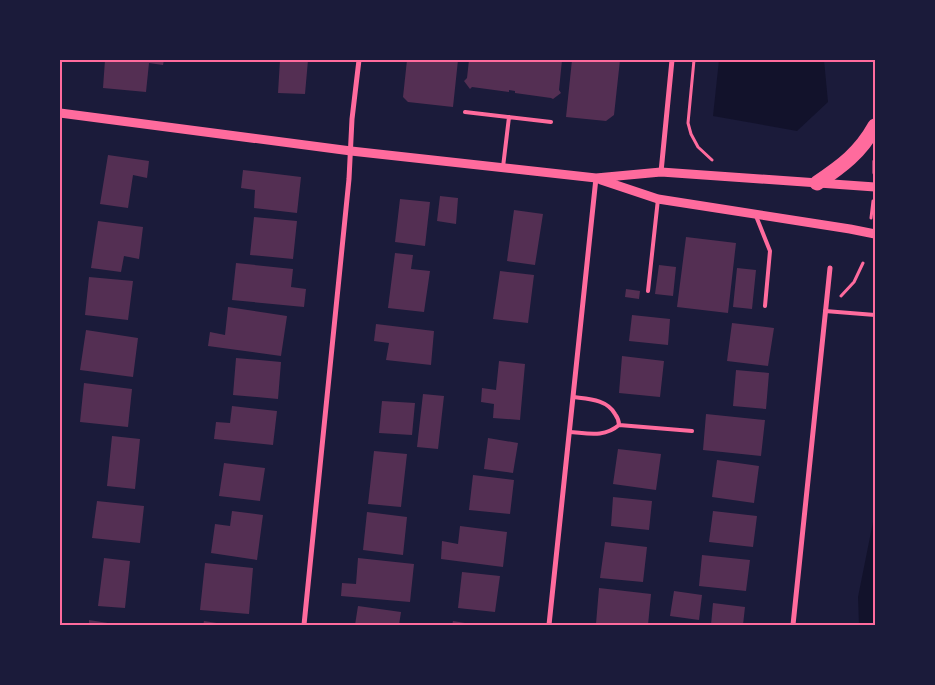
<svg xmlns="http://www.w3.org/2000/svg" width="935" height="685" font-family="'Fira Sans',sans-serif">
	<rect width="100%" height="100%" fill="#1b1b3a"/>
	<!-- water -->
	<path fill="#12122b" d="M 719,60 L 824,60 L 828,102 L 797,131 L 713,116 Z
		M 875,512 L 875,625 L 859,625 L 858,597 Z"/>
	<!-- building -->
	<path fill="#542f53" d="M 105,60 L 164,60 L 163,65 L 149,63 L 146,92 L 103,88 Z
		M 280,60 L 308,60 L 305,94 L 278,93 Z
		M 407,60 L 458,60 L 453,107 L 408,102 L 403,97 Z
		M 469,60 L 562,60 L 559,90 L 561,93 L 553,99 L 551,98 L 515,93 L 515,91 L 509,90 L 509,92 L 472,87 L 470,89 L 464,81 L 467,78 Z
		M 572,60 L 620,60 L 614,115 L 606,121 L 566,117 Z
		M 108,155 L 149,161 L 147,178 L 133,175 L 128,208 L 100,204 Z
		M 243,170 L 301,177 L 297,213 L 254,208 L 255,190 L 241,188 Z
		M 440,196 L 458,198 L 456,224 L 437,221 Z
		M 400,199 L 430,202 L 425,246 L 395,242 Z
		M 514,210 L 543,214 L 535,265 L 507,261 Z
		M 254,217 L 297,221 L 293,259 L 250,255 Z
		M 98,221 L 143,227 L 139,259 L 124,256 L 121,272 L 91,268 Z
		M 686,237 L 736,243 L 728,313 L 677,307 Z
		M 395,253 L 413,255 L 411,269 L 430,271 L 424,312 L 388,308 Z
		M 236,263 L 293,269 L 291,287 L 306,289 L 304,307 L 232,300 Z
		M 659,265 L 676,267 L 673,296 L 655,294 Z
		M 737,268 L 756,270 L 752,309 L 733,307 Z
		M 500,271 L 534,275 L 528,323 L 493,319 Z
		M 89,277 L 133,281 L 128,320 L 85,315 Z
		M 626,289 L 640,291 L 639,299 L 625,297 Z
		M 228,307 L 287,316 L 281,356 L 208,346 L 210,332 L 225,335 Z
		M 632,315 L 670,319 L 668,345 L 629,341 Z
		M 732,323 L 774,328 L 768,366 L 727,361 Z
		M 376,324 L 434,331 L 431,365 L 386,360 L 389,343 L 374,341 Z
		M 86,330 L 138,338 L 133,377 L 80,370 Z
		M 622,356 L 664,361 L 660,397 L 619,393 Z
		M 236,358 L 281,362 L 278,399 L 233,395 Z
		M 499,361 L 525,364 L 520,420 L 493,418 L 494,404 L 481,402 L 482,388 L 496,390 Z
		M 736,370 L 769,373 L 766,409 L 733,406 Z
		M 84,383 L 132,389 L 128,427 L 80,422 Z
		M 423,394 L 444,396 L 438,449 L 417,447 Z
		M 382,401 L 415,403 L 412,435 L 379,433 Z
		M 232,406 L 277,411 L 273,445 L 214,439 L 216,422 L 230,423 Z
		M 706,414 L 765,420 L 761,456 L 703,450 Z
		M 112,436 L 140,439 L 135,489 L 107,486 Z
		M 488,438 L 518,443 L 513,473 L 484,469 Z
		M 618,449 L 661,454 L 656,490 L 613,484 Z
		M 374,451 L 407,454 L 401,507 L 368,504 Z
		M 717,460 L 759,466 L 754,503 L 712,497 Z
		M 224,463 L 265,468 L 260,501 L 219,496 Z
		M 473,475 L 514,480 L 510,514 L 469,510 Z
		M 613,497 L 652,501 L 649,530 L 611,526 Z
		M 97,501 L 144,506 L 140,543 L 92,538 Z
		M 232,511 L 263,515 L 257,560 L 211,553 L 215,524 L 230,526 Z
		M 713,511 L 757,516 L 753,547 L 709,542 Z
		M 367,512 L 407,517 L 403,555 L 363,550 Z
		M 460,526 L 507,532 L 503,567 L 441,559 L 442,541 L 458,544 Z
		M 605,542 L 647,547 L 643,582 L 600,578 Z
		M 702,555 L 750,560 L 746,591 L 699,586 Z
		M 104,558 L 130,561 L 125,608 L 98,606 Z
		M 358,558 L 414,564 L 410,602 L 341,596 L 342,583 L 356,584 Z
		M 205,563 L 253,568 L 249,614 L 200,610 Z
		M 462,572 L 500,576 L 495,612 L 458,608 Z
		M 599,588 L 651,594 L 648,625 L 607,625 L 596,624 Z
		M 674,591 L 702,595 L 699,620 L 670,616 Z
		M 713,603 L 745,607 L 743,625 L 711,625 Z
		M 358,606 L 401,612 L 399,625 L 355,625 Z
		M 89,620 L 114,624 L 113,625 L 89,625 Z
		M 204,621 L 223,624 L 223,625 L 203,625 Z
		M 453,621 L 471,624 L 471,625 L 452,625 Z"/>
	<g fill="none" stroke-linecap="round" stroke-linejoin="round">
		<!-- path -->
		<path stroke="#ff6b9d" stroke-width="3" d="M 694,60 L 688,123 L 691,134 L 698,147 L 712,160
			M 874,161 L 874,173
			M 871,218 L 873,201
			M 841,296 L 854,282 L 863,263"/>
		<!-- service -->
		<path stroke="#ff6b9d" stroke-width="4" d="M 465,112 L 551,122
			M 503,167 L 509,117
			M 756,216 L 770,251 L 765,306
			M 648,291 L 658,199
			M 825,311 L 875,315
			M 573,397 C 588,399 607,399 615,414 C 618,418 619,420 619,425
			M 569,432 C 587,433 604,438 619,425 L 692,431"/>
		<!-- minor -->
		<path stroke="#ff6b9d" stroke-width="5" d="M 661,172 L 672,60
			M 304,625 L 349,179 L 352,119 L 359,60
			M 549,625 L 596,178
			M 793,625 L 830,268"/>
		<!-- tertiary -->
		<path stroke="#ff6b9d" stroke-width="9" d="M 60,113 L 351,151 L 596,178 L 661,172 L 875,187
			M 601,180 L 658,199 L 850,229 L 875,234"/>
		<!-- motorway -->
		<path stroke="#ff6b9d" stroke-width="15" d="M 817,183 C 842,166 860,153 875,126"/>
	</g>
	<!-- border -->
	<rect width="935" height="685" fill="none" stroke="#1b1b3a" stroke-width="122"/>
	<rect x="61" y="61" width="813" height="563" fill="none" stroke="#ff6b9d" stroke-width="2"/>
</svg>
